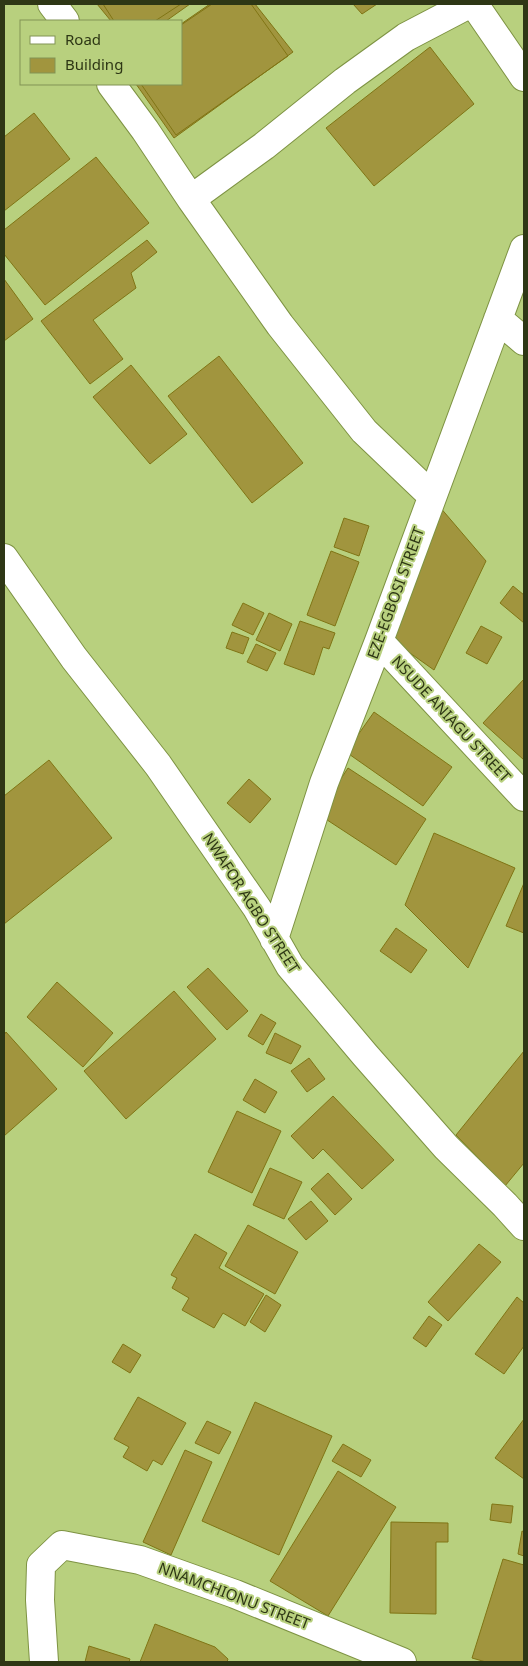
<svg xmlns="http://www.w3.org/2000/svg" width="528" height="1666" font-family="'Noto Sans',sans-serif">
	<rect width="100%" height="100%" fill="#b8d07e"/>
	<!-- building -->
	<path fill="#a1953e" stroke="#807515" d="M 97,4 L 190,4 L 166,21 L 111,21 Z
		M 103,4 L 181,4 L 155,21 L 114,21 Z
		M 210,4 L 251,4 L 288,56 L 176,135 L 141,84 L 181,84 L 181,24 Z
		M 212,4 L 255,4 L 293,52 L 174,138 L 136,84 L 181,84 L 181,25 Z
		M 353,4 L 377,4 L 362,14 Z
		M 430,47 L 474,104 L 374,186 L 326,128 Z
		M 34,113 L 70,159 L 4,211 L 4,137 Z
		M 96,157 L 149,223 L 45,305 L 4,254 L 4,230 Z
		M 147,240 L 157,252 L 131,273 L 136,288 L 93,320 L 123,359 L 90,384 L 41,321 Z
		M 4,279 L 33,319 L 4,341 Z
		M 219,356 L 303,463 L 252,503 L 168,396 Z
		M 131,365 L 187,434 L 150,464 L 93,397 Z
		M 439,506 L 486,561 L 434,670 L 386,636 Z
		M 344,518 L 369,526 L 359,556 L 334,547 Z
		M 331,551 L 359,562 L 335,626 L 307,615 Z
		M 513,586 L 524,595 L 524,623 L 500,603 Z
		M 243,603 L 264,613 L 253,635 L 232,625 Z
		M 269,613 L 292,624 L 280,651 L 256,640 Z
		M 300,621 L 335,633 L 329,649 L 323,647 L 314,675 L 284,664 Z
		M 481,626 L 502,637 L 487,664 L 466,653 Z
		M 232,632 L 249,638 L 243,654 L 226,648 Z
		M 256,644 L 276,653 L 267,671 L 247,662 Z
		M 524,679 L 524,760 L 483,723 Z
		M 374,712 L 452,767 L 423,806 L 346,752 Z
		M 49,760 L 112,838 L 4,924 L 4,796 Z
		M 348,768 L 426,819 L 396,865 L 318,814 Z
		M 249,779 L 271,799 L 250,823 L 227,803 Z
		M 434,833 L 515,868 L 468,968 L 405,905 Z
		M 524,883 L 524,933 L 506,926 Z
		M 396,928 L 427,950 L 411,973 L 380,951 Z
		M 208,968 L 248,1011 L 227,1030 L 187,987 Z
		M 57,982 L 113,1033 L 83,1067 L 27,1017 Z
		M 174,991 L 216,1039 L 126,1119 L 84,1071 Z
		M 261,1014 L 276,1023 L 263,1045 L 248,1036 Z
		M 6,1032 L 57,1089 L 4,1136 L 4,1035 Z
		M 275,1033 L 301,1046 L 291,1064 L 266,1053 Z
		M 524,1051 L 524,1163 L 505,1186 L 456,1135 Z
		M 309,1058 L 325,1079 L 307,1092 L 291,1071 Z
		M 255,1079 L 277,1092 L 265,1113 L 243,1100 Z
		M 333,1096 L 394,1160 L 362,1189 L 323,1149 L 313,1159 L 291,1136 Z
		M 237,1111 L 281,1131 L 252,1193 L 208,1172 Z
		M 270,1168 L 302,1182 L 284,1219 L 253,1205 Z
		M 328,1173 L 352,1199 L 335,1215 L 311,1189 Z
		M 311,1201 L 328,1221 L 306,1240 L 288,1219 Z
		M 248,1225 L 298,1252 L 275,1294 L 225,1266 Z
		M 195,1234 L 227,1253 L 219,1268 L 264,1294 L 245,1326 L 223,1313 L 214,1328 L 182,1310 L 189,1298 L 172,1288 L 177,1278 L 171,1275 Z
		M 479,1244 L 501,1262 L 448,1321 L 428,1302 Z
		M 266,1295 L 281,1305 L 265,1332 L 250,1322 Z
		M 517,1297 L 524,1303 L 524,1346 L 504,1374 L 475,1354 Z
		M 429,1316 L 442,1325 L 426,1347 L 413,1338 Z
		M 123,1344 L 141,1355 L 130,1373 L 112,1362 Z
		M 138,1397 L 186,1423 L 162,1465 L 153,1460 L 147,1471 L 123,1457 L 129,1447 L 114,1439 Z
		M 255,1402 L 332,1436 L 279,1555 L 202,1521 Z
		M 524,1419 L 524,1479 L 495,1458 Z
		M 207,1421 L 231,1432 L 219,1454 L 195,1443 Z
		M 343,1444 L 371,1460 L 361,1477 L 332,1461 Z
		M 185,1450 L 212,1462 L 171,1555 L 143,1542 Z
		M 338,1471 L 396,1507 L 328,1616 L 270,1581 Z
		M 492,1504 L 513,1506 L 511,1523 L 490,1520 Z
		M 391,1522 L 448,1523 L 448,1542 L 436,1542 L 436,1614 L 390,1613 Z
		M 522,1531 L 524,1532 L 524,1556 L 518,1554 Z
		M 503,1559 L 524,1565 L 524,1662 L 486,1662 L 472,1658 Z
		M 155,1624 L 215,1647 L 228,1659 L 227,1662 L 140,1662 Z
		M 89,1646 L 130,1659 L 129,1662 L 85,1662 Z"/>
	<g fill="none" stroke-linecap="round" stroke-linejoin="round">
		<defs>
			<path id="street" d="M 52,4 L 65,21
				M 474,4 L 524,77
				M 111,84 L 145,130 L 191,199 L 280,325 L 364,431 L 432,496
				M 191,199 L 264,146 L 345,81 L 406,37 L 469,4
				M 498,319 L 524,341
				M 4,558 L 74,658 L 158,765 L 257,908 L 290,966 L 365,1055 L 446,1147 L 505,1205 L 524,1226
				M 379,641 L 524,797
				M 274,939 L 324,783 L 379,641 L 524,249
				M 44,1662 L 40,1600 L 41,1565 L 62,1545 L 140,1560 L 235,1594 L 402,1662"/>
		</defs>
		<!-- street casing -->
		<use href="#street" stroke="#7e9343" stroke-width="30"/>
		<!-- street -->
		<use href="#street" stroke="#fff" stroke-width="28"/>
	</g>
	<g text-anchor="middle" stroke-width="4" stroke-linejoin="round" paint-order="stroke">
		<!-- street labels -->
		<g font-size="15" fill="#2e3715" stroke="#b8d07e">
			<text transform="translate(396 593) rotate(-70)" y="5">EZE-EGBOSI STREET</text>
			<text transform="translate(451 719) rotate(47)" y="5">NSUDE ANIAGU STREET</text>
			<text transform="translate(251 903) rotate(57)" y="5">NWAFOR AGBO STREET</text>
			<text transform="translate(234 1596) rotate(21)" y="5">NNAMCHIONU STREET</text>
		</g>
	</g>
	<!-- border -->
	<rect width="528" height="1666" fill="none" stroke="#2e3715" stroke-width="10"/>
	<!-- legend -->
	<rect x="20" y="20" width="162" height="65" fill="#b8d07e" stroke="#819354"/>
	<rect x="30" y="36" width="25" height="8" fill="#ffffff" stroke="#819354"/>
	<text x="65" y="45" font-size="15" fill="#2e3715">Road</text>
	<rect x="30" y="58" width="25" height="15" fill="#a1953e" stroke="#819354"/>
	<text x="65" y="70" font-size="15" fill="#2e3715">Building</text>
</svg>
